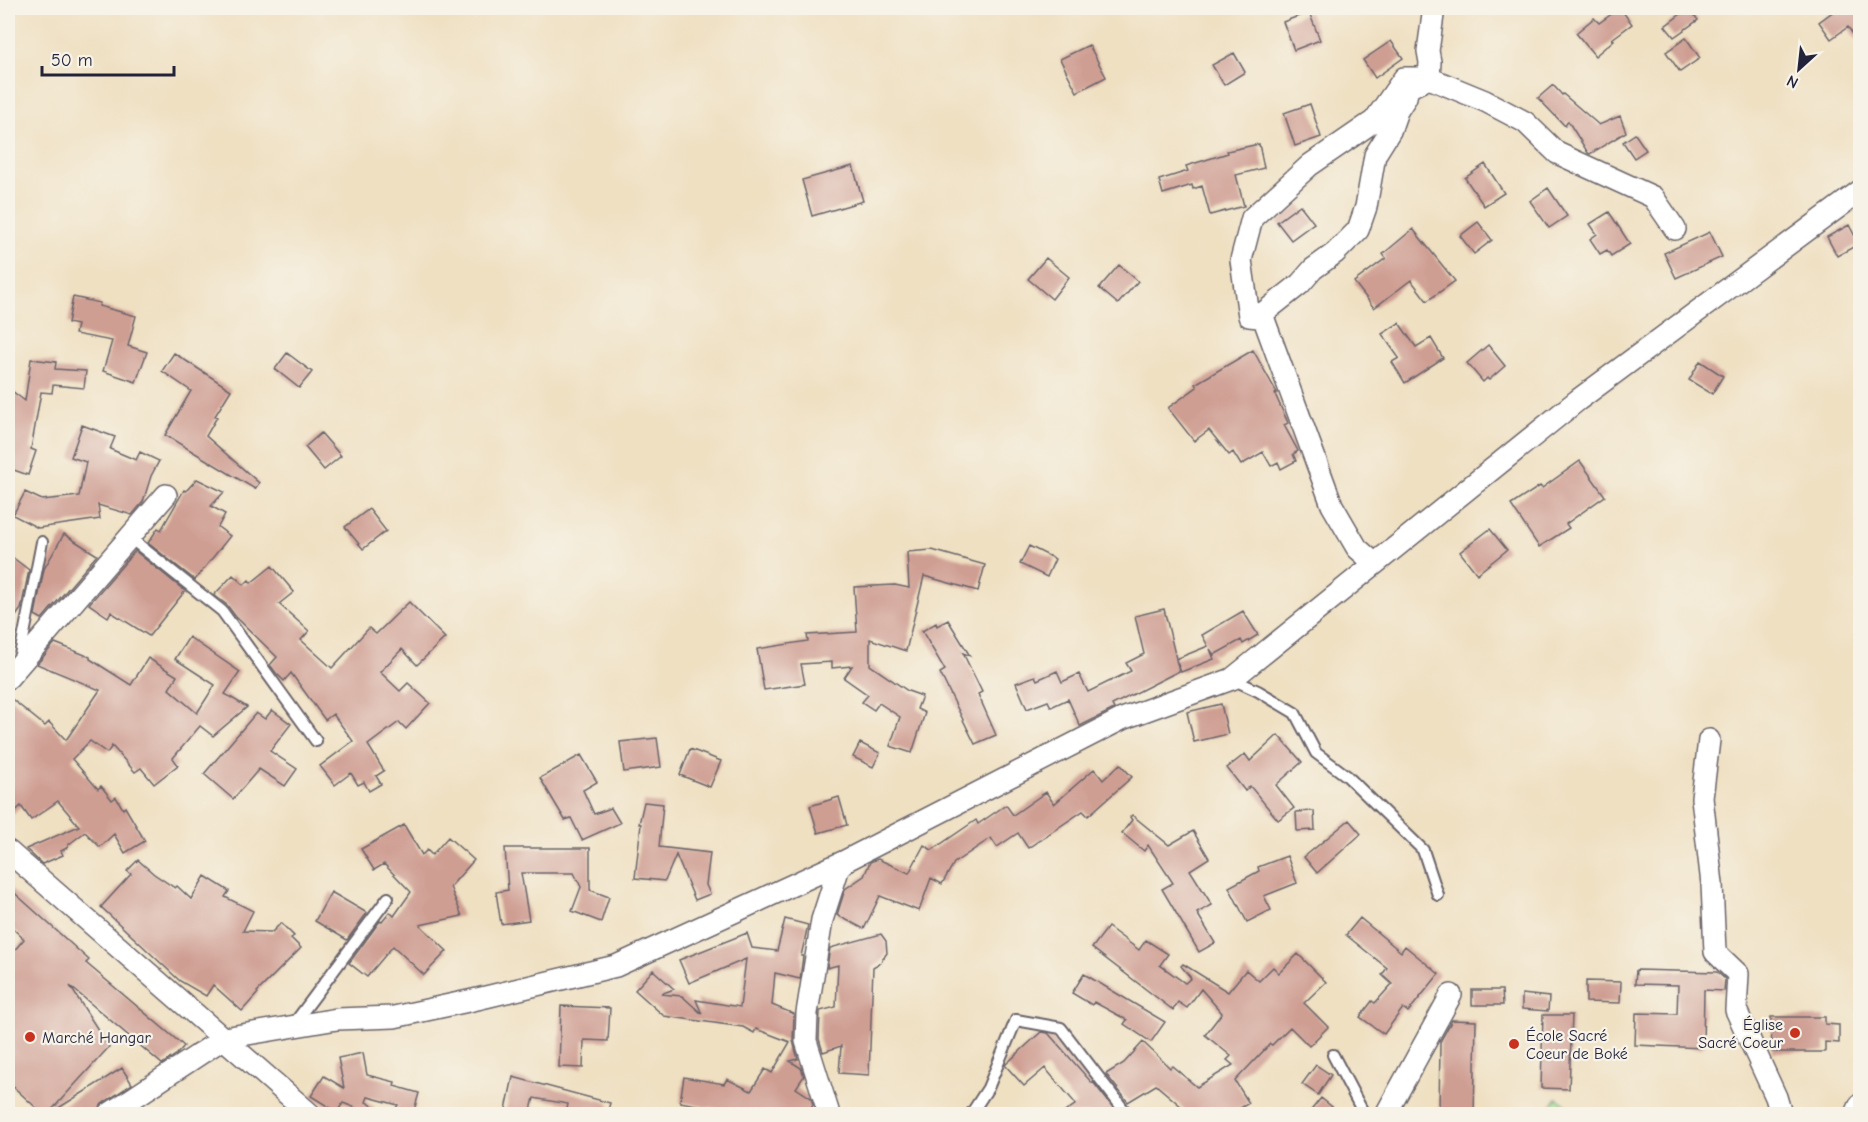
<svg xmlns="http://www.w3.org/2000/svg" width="1868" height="1122" font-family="'Comic Neue',sans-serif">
	<rect width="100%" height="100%" fill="#f7f3e8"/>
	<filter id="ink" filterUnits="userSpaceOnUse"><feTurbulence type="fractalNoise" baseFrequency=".0167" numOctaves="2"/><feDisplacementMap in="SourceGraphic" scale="12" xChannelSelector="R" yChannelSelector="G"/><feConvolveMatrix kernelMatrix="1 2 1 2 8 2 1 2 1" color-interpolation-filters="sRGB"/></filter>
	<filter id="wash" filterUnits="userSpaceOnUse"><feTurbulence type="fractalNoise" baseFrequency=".008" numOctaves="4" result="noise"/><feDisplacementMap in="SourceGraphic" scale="24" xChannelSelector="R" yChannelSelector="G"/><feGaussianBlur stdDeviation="1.35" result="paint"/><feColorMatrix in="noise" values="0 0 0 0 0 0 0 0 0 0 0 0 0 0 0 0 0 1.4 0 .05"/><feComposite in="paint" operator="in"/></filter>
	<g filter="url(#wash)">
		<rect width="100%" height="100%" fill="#efe0c2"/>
		<!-- green -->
		<path fill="#a0dc90" stroke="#617f66" stroke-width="1.5" d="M 1557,1098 L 1579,1114 L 1544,1114 Z"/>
		<g id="blocks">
			<!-- building -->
			<path fill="#cf9e93" d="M 1620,8 L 1632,24 L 1612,39 L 1614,40 L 1595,56 L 1576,33 L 1594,18 L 1599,23 Z
				M 1689,8 L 1698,20 L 1674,37 L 1665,26 Z
				M 1838,8 L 1860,8 L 1860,45 L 1848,27 L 1831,39 L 1819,22 Z
				M 1309,12 L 1320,40 L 1294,50 L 1283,22 Z
				M 1686,38 L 1700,58 L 1680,72 L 1666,52 Z
				M 1391,41 L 1403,58 L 1375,78 L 1363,60 Z
				M 1089,45 L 1106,77 L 1077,92 L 1060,59 Z
				M 1234,53 L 1245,72 L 1224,85 L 1212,65 Z
				M 1553,85 L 1562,95 L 1563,94 L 1599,125 L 1620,116 L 1626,132 L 1590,154 L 1588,153 L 1568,121 L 1565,126 L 1538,98 Z
				M 1310,104 L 1321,137 L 1295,146 L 1284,113 Z
				M 1635,134 L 1646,150 L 1634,158 L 1623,142 Z
				M 1259,144 L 1264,168 L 1236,175 L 1244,206 L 1210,215 L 1202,186 L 1193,189 L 1192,185 L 1163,194 L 1159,180 L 1188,171 L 1186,166 L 1228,153 L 1227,151 Z
				M 1485,164 L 1504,193 L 1484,206 L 1465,178 Z
				M 853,166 L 863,201 L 812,216 L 802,180 Z
				M 1548,188 L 1567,216 L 1549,228 L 1530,201 Z
				M 1300,205 L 1314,223 L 1291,240 L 1277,222 Z
				M 1609,212 L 1630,244 L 1611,256 L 1607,250 L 1600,254 L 1590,239 L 1597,234 L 1590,224 Z
				M 1478,222 L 1492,240 L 1474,254 L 1460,236 Z
				M 1849,225 L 1859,244 L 1837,256 L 1827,237 Z
				M 1413,229 L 1455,281 L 1427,301 L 1411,280 L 1374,308 L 1354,282 L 1386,258 L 1383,254 Z
				M 1710,232 L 1722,257 L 1676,278 L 1664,253 Z
				M 1046,258 L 1069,277 L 1052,299 L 1028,279 Z
				M 1119,265 L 1138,281 L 1118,304 L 1099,288 Z
				M 73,297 L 100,303 L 99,306 L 136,316 L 128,346 L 147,352 L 136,382 L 103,371 L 112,341 L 75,334 L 77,325 L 68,323 Z
				M 1399,323 L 1416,347 L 1431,338 L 1443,358 L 1405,383 L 1392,362 L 1399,358 L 1382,334 Z
				M 1488,345 L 1505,366 L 1489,380 L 1487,378 L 1483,382 L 1467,363 Z
				M 1253,350 L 1277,393 L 1275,394 L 1288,423 L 1284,425 L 1298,451 L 1293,454 L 1296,461 L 1281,469 L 1278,462 L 1271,466 L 1263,452 L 1241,465 L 1233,452 L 1229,455 L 1209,430 L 1194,441 L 1168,408 L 1197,387 L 1195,384 Z
				M 174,353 L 231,390 L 215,416 L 217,417 L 206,436 L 259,483 L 255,489 L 165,435 L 191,391 L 162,371 Z
				M 287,353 L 312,372 L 299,388 L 275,369 Z
				M 31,359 L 56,362 L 55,369 L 86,371 L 84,388 L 53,385 L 52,393 L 41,392 L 31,449 L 36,451 L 28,475 L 8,468 L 8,388 L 25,401 Z
				M 1700,361 L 1723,376 L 1712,394 L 1689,380 Z
				M 82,425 L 115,437 L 110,449 L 136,460 L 140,452 L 159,461 L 151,476 L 143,502 L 132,515 L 98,505 L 100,519 L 38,528 L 13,515 L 25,492 L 42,500 L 79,496 L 86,462 L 71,457 Z
				M 321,433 L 341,456 L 324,470 L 305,447 Z
				M 1580,461 L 1605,496 L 1566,524 L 1569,528 L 1539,547 L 1511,505 L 1540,486 L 1542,488 Z
				M 197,479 L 224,492 L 211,506 L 225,514 L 218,527 L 230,536 L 195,580 L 148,543 L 158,528 L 161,530 L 184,490 L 186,491 Z
				M 369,509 L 386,531 L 363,549 L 345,527 Z
				M 1490,529 L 1507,550 L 1477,574 L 1460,552 Z
				M 64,534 L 97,555 L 42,619 L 35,615 L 44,569 Z
				M 1029,546 L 1055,559 L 1047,577 L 1020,564 Z
				M 932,550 L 985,565 L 978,591 L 924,576 L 906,651 L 870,639 L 870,665 L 908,691 L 922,696 L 917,709 L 925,713 L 912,753 L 890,746 L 900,717 L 879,703 L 874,710 L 862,702 L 868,695 L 844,678 L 852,666 L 832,668 L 832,662 L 801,664 L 805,684 L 764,690 L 757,649 L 808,641 L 807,635 L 857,632 L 854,587 L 895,585 L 909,588 L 907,552 Z
				M 135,551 L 185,591 L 149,636 L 111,612 L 108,617 L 89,604 Z
				M 8,554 L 29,570 L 21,609 L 16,616 L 8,610 Z
				M 272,566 L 294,592 L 279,604 L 309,631 L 301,640 L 332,668 L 369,628 L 376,634 L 409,602 L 445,638 L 417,665 L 402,649 L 380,672 L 400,691 L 408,683 L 430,703 L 406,729 L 399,722 L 368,745 L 384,771 L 376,776 L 381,784 L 369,791 L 364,782 L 358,785 L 351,773 L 335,785 L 320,766 L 353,741 L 333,714 L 325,720 L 291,673 L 284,681 L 277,674 L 270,665 L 277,657 L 236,617 L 227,605 L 214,595 L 233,575 L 244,585 L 249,580 L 251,583 Z
				M 1164,609 L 1176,659 L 1208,646 L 1202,635 L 1243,611 L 1258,635 L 1243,644 L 1241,640 L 1214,655 L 1210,649 L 1214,659 L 1181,672 L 1176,660 L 1179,671 L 1112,705 L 1114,709 L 1080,726 L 1068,699 L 1051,707 L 1048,701 L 1027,709 L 1016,683 L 1035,676 L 1037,680 L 1057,671 L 1062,682 L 1079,674 L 1088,692 L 1131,671 L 1126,663 L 1144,654 L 1135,616 Z
				M 948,620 L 970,656 L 963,653 L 982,692 L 978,694 L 996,735 L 975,744 L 940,673 L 945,670 L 922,631 L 936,623 L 937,626 Z
				M 189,637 L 240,672 L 225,694 L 247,707 L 213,736 L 200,726 L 173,758 L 178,765 L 154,784 L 141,768 L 135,772 L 112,746 L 107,753 L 90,741 L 72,759 L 98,789 L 101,786 L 112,800 L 116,797 L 123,809 L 125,807 L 145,841 L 125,853 L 114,834 L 100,847 L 85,832 L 68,845 L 68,847 L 61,851 L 63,855 L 42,864 L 26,849 L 79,826 L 58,801 L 31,820 L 21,806 L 8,818 L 8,786 L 13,780 L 8,774 L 8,696 L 45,726 L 49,722 L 66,740 L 100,690 L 37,664 L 55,643 L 90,657 L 90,659 L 131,685 L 148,658 L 177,676 L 169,689 L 197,713 L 215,685 L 175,659 Z
				M 1221,704 L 1228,734 L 1194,742 L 1187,712 Z
				M 272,710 L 291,724 L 270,751 L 297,769 L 285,786 L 259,769 L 233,799 L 204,774 L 256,713 L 265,719 Z
				M 1278,735 L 1302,762 L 1276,785 L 1294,808 L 1278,820 L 1250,786 L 1245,791 L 1227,768 L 1245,754 L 1250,761 Z
				M 657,738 L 661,767 L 624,772 L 620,742 Z
				M 860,743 L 880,753 L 873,767 L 853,757 Z
				M 690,749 L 721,761 L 710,787 L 680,775 Z
				M 581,755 L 597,782 L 583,790 L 594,814 L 611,808 L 620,823 L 582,840 L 571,818 L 565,820 L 540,778 Z
				M 1120,764 L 1132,777 L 1088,816 L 1083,811 L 1028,848 L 1018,833 L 997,847 L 991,838 L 954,863 L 942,884 L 931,878 L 919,911 L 880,896 L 864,929 L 837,915 L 845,889 L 864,876 L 870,862 L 878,859 L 909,873 L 924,845 L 932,850 L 976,820 L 978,824 L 1006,805 L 1013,815 L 1046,792 L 1054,804 L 1094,769 L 1103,780 Z
				M 839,797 L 847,825 L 818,833 L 810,806 Z
				M 644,802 L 663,804 L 659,847 L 710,853 L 706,885 L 710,894 L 695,900 L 676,855 L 665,881 L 635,878 L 641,824 L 639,824 Z
				M 1314,811 L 1315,830 L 1297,831 L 1296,812 Z
				M 1132,815 L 1169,845 L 1193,831 L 1209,858 L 1190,870 L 1212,905 L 1197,913 L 1215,943 L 1199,952 L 1162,889 L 1173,883 L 1148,845 L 1144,851 L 1122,833 L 1132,820 L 1130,817 Z
				M 1349,820 L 1361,834 L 1317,873 L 1304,857 Z
				M 404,825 L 422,855 L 427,850 L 432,855 L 448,837 L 474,860 L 450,887 L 462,916 L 420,925 L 447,951 L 424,975 L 393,946 L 367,977 L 349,963 L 380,921 L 382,922 L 390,912 L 394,916 L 411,892 L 384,864 L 374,870 L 361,849 Z
				M 505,848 L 590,848 L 590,890 L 609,897 L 601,922 L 572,911 L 581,887 L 574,873 L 521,873 L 529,920 L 501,924 L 496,892 L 508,890 Z
				M 1287,856 L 1297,883 L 1264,896 L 1271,910 L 1247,922 L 1229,887 L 1259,871 L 1258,867 Z
				M 138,860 L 154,874 L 175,888 L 177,886 L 191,899 L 205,876 L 229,891 L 225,897 L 253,911 L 243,931 L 272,932 L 281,923 L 294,936 L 291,938 L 301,948 L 257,992 L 258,993 L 242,1011 L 213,985 L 206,996 L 180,981 L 101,907 L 131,874 L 127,871 Z
				M 8,887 L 89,960 L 86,963 L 184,1046 L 177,1054 L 162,1064 L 70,986 L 109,1047 L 48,1114 L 43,1114 L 8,1082 L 8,958 L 24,939 L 8,924 Z
				M 331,892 L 367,913 L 347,940 L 315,921 Z
				M 1360,918 L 1401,952 L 1405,946 L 1439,974 L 1408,1012 L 1403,1008 L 1384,1034 L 1360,1017 L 1372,1001 L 1375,1003 L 1392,984 L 1382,975 L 1387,968 L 1346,935 Z
				M 785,919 L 808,925 L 801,956 L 803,956 L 800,979 L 775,973 L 772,1005 L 794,1014 L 793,1041 L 798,1059 L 790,1061 L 801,1068 L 804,1076 L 796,1088 L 811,1098 L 813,1105 L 807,1114 L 729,1114 L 717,1109 L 680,1102 L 684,1077 L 724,1084 L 727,1079 L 751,1091 L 765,1069 L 772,1073 L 790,1042 L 756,1029 L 754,1033 L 743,1027 L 664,1016 L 635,990 L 653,970 L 674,989 L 661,994 L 682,996 L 702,1014 L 696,1000 L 740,1007 L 746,959 L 689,983 L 679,960 L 747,933 L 752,948 L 777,951 Z
				M 1108,927 L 1139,950 L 1146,940 L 1168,954 L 1160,965 L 1185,983 L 1191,978 L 1181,966 L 1183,964 L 1228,992 L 1246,970 L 1259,981 L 1273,967 L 1279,973 L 1298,954 L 1326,982 L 1304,1003 L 1328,1027 L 1309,1046 L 1290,1027 L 1272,1045 L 1270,1044 L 1235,1081 L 1249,1103 L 1230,1114 L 1188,1114 L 1182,1107 L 1156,1085 L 1128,1102 L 1106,1074 L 1124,1063 L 1143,1042 L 1170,1068 L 1172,1066 L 1197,1087 L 1233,1065 L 1227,1060 L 1231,1056 L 1205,1035 L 1222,1013 L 1201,989 L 1187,1008 L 1178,1002 L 1173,1010 L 1092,948 Z
				M 881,934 L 886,941 L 887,953 L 880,963 L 873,967 L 869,1075 L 839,1073 L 841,1046 L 823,1052 L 819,1039 L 820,1011 L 836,1007 L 838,965 L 827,968 L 830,948 Z
				M 1636,970 L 1717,972 L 1725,979 L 1724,991 L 1704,990 L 1703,1048 L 1635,1045 L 1636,1013 L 1677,1014 L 1678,985 L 1635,984 Z
				M 1084,974 L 1165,1022 L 1151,1042 L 1124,1024 L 1127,1020 L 1094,1002 L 1092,1005 L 1072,993 Z
				M 1586,981 L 1621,982 L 1620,1003 L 1586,1002 Z
				M 1472,990 L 1502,990 L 1503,1005 L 1472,1005 Z
				M 1522,994 L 1549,997 L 1548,1011 L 1522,1009 Z
				M 561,1006 L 610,1008 L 608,1041 L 584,1040 L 583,1068 L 559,1067 Z
				M 1543,1015 L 1572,1015 L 1569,1089 L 1541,1088 Z
				M 1771,1017 L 1825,1017 L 1825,1024 L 1839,1025 L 1839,1043 L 1825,1042 L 1825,1052 L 1772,1052 Z
				M 1452,1020 L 1476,1021 L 1474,1114 L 1439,1114 L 1440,1042 Z
				M 1041,1032 L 1048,1033 L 1092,1083 L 1093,1082 L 1118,1114 L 1062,1114 L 1076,1104 L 1045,1068 L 1024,1086 L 1005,1065 Z
				M 363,1053 L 367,1075 L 395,1082 L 394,1086 L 419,1093 L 413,1114 L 392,1114 L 398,1105 L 368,1097 L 366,1102 L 375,1107 L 371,1114 L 343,1103 L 337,1112 L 311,1096 L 324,1076 L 344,1088 L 338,1058 Z
				M 1316,1065 L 1331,1075 L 1318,1095 L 1302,1084 Z
				M 122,1068 L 132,1084 L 102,1104 L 96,1114 L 49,1114 Z
				M 513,1077 L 610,1103 L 607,1114 L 566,1114 L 568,1104 L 534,1098 L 530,1114 L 505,1114 Z
				M 1321,1098 L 1341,1114 L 1308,1114 Z"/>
		</g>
	</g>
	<g filter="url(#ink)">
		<use href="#blocks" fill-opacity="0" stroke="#6a646a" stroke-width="1.5"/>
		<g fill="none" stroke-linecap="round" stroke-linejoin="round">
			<defs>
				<path id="service" d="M 129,537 L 222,611 L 316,741
					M 19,660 L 42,542
					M 1232,679 L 1258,691 L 1295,713 L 1316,753 L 1347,776 L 1423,850 L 1438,895
					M 293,1025 L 388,898
					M 1333,1055 L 1364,1114
					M 971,1114 L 988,1088 L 1016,1020 L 1061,1028 L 1127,1114"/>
				<path id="minor" d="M 1262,314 L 1259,317 L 1249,316 L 1241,260 L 1252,218 L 1310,165 L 1374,121 L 1404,78 L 1429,78 L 1485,101 L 1525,122 L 1557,153 L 1653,197 L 1675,229
					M 1374,563 L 1357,548 L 1332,505 L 1262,314 L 1300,284 L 1313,269 L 1335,253 L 1358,230 L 1366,207 L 1375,155 L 1390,131 L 1397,111 L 1406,97 L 1408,88 L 1429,78 L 1430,62 L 1428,51 L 1434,8
					M 8,678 L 166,495
					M 1709,740 L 1702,798 L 1712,884 L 1715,952 L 1738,974 L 1736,1010 L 1776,1097 L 1781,1114
					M 8,851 L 310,1114
					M 109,1114 L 224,1038 L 337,1019 L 394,1017 L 473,1000 L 616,966 L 845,861 L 1122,719 L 1232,679 L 1578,400 L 1860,191
					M 829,1114 L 806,1041 L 807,1013 L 822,920 L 839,867 L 845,861
					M 1386,1114 L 1451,995
					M 1856,1114 L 1860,1105"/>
			</defs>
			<!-- service casing -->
			<use href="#service" stroke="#6a646a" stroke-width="14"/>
			<!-- minor casing -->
			<use href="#minor" stroke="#6a646a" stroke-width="24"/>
			<!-- service -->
			<use href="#service" stroke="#fff" stroke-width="10"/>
			<!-- minor -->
			<use href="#minor" stroke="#fff" stroke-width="21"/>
		</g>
	</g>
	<!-- markers -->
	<g fill="#c8321e" stroke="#f7f3e8" stroke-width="2">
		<circle cx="1795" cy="1033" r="6"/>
		<circle cx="30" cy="1037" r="6"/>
		<circle cx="1514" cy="1044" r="6"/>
	</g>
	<g text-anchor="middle" stroke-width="4.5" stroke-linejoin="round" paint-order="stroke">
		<!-- poi labels -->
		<g font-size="16" fill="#22223b" stroke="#f7f3e8" text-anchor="start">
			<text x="1783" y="1030" text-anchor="end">Église<tspan x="1783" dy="18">Sacré Coeur</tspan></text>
			<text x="1526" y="1041">École Sacré<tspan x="1526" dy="18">Coeur de Boké</tspan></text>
			<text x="42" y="1043">Marché Hangar</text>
		</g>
	</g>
	<!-- margin -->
	<rect width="1868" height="1122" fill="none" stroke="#f7f3e8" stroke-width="30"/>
	<!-- north arrow -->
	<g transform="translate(1799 69) rotate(207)" stroke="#f7f3e8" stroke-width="4.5" paint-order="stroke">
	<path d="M0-4.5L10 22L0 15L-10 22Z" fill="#22223b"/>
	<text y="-9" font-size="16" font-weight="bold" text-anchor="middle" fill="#22223b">N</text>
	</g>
	<!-- scale -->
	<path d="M42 66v9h132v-9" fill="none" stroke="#22223b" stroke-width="3"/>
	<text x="51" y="66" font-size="18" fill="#22223b" stroke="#f7f3e8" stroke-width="4.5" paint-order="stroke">50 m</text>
</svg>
